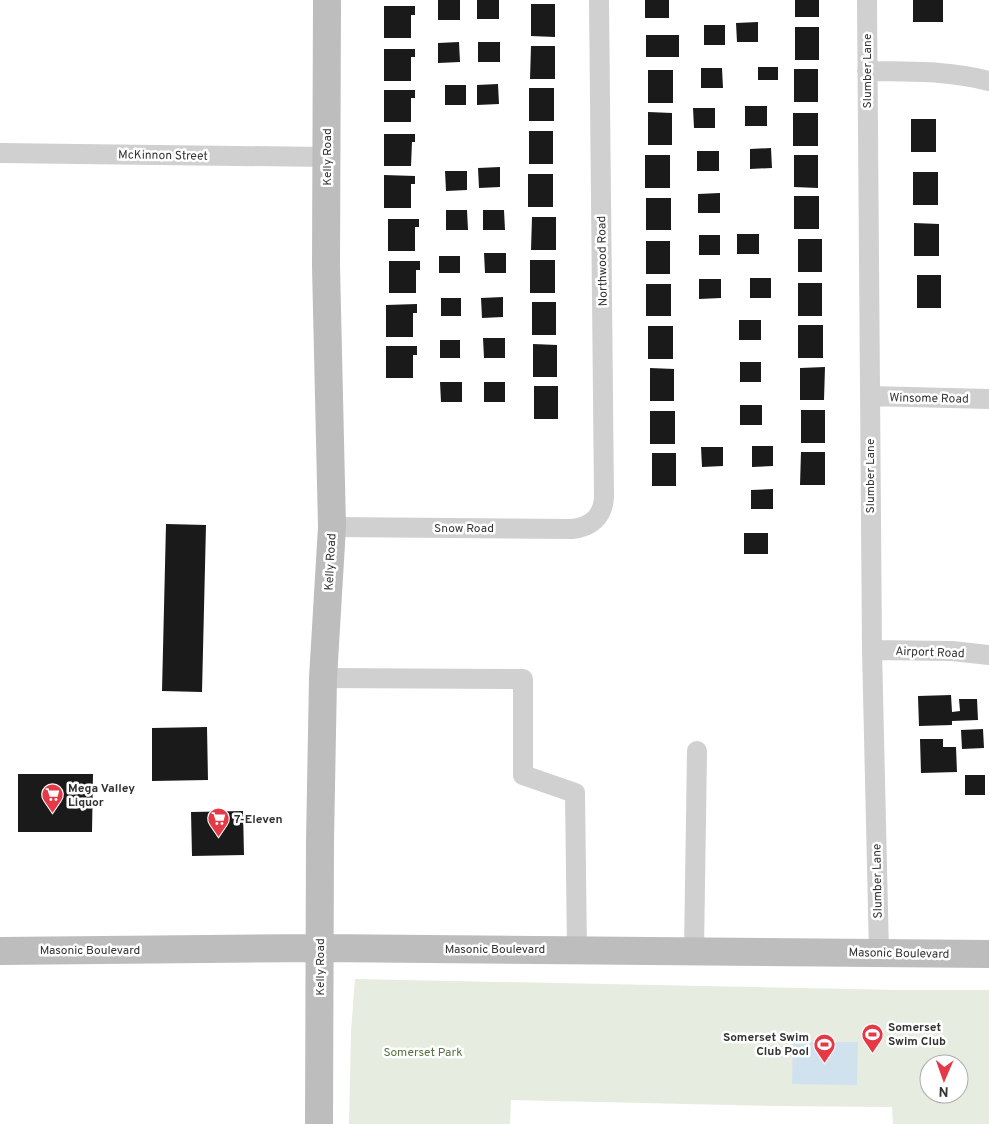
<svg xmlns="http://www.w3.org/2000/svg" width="989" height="1124" font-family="Overpass,sans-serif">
	<rect width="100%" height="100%" fill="#fff"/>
	<!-- green -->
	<path fill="#e6ecdf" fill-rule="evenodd" d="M 355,979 L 899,990 L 989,990 L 989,1124 L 893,1124 L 892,1107 L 773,1106 L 511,1100 L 510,1124 L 349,1124 L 351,1032 ZM 929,1064 L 959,1064 L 959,1094 L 929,1094 Z"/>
	<!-- water -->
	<path fill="#cfe2ee" d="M 793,1042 L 858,1042 L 857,1085 L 792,1084 Z"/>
	<!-- building -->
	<path fill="#1a1a1a" d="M 438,0 L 460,0 L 460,20 L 438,20 Z
		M 477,0 L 499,0 L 499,19 L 477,19 Z
		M 645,0 L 669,0 L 669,18 L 645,18 Z
		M 795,0 L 819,0 L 819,17 L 795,17 Z
		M 913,0 L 943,0 L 943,22 L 913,22 Z
		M 531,4 L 555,4 L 555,37 L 531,36 Z
		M 384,6 L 415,6 L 415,15 L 411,15 L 411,38 L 384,38 Z
		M 758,22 L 758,42 L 737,42 L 736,23 Z
		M 704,25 L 725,25 L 725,45 L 704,45 Z
		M 795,27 L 819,27 L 819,60 L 795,60 Z
		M 646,35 L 679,35 L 679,57 L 646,57 Z
		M 459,42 L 460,62 L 438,63 L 438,43 Z
		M 478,42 L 500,42 L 500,62 L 478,62 Z
		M 531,46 L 555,46 L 555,79 L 530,79 Z
		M 384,49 L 415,49 L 415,57 L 411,57 L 411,81 L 384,81 Z
		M 758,67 L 778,67 L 778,80 L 758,80 Z
		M 701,68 L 722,68 L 723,88 L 701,88 Z
		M 794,69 L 818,69 L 818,102 L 794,102 Z
		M 648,70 L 673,70 L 673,103 L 648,103 Z
		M 498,84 L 499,104 L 477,105 L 477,85 Z
		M 445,85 L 466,85 L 466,105 L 445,105 Z
		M 529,88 L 554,88 L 554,121 L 529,121 Z
		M 384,90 L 415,90 L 415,98 L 411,98 L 411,122 L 384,122 Z
		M 745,106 L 767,106 L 767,126 L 745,126 Z
		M 693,108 L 715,108 L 715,128 L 694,128 Z
		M 648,112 L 672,113 L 672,145 L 648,145 Z
		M 793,113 L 818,113 L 818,146 L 793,146 Z
		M 911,119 L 936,119 L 936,152 L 911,152 Z
		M 529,131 L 553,131 L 553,164 L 529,164 Z
		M 384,134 L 415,134 L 415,142 L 412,142 L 411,166 L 384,166 Z
		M 771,148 L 772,168 L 750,169 L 750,149 Z
		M 697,151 L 719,151 L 719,171 L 697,171 Z
		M 645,155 L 670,155 L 670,188 L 645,188 Z
		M 794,155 L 818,155 L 818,188 L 794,187 Z
		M 500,167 L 500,187 L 479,188 L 478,168 Z
		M 445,171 L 467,171 L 467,190 L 446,191 Z
		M 913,172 L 938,172 L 938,205 L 913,205 Z
		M 528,174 L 553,174 L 553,207 L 528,207 Z
		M 384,175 L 415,176 L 415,184 L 411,184 L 411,208 L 384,208 Z
		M 720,193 L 720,213 L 698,213 L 698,194 Z
		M 794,196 L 819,196 L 819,229 L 794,229 Z
		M 646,198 L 671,198 L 671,230 L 646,230 Z
		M 446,210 L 467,210 L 468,230 L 446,230 Z
		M 483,210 L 504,210 L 505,230 L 483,230 Z
		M 532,217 L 556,217 L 556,250 L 531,250 Z
		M 388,219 L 419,219 L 419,227 L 415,227 L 415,251 L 388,251 Z
		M 914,223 L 939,224 L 939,256 L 914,256 Z
		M 737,234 L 759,234 L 759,254 L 737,254 Z
		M 699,235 L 720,235 L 720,255 L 699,255 Z
		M 798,239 L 822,239 L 822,272 L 798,272 Z
		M 646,241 L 670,241 L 670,274 L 646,274 Z
		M 484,253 L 506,253 L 506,273 L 485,273 Z
		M 439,256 L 460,256 L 460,273 L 439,273 Z
		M 530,260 L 555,260 L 555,293 L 530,293 Z
		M 389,261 L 420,261 L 420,270 L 416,270 L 416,293 L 389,293 Z
		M 917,275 L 941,275 L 941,308 L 917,308 Z
		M 750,278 L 771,278 L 771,298 L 750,298 Z
		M 699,279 L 721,279 L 721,298 L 699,299 Z
		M 798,283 L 822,283 L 822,316 L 798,316 Z
		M 646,284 L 671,284 L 671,316 L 646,316 Z
		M 503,297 L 503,317 L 482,318 L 481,298 Z
		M 441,298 L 461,298 L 461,316 L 441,316 Z
		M 532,302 L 556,302 L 556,335 L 532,335 Z
		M 417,304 L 417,313 L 413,313 L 413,337 L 386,337 L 386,305 Z
		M 739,320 L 761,320 L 761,340 L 739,340 Z
		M 798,325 L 823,325 L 823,358 L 798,358 Z
		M 648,326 L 673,326 L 673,359 L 648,359 Z
		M 483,338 L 505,338 L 505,358 L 484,358 Z
		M 440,340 L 460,340 L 460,358 L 440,358 Z
		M 533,344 L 557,345 L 557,377 L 533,377 Z
		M 386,346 L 417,346 L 417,355 L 413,355 L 413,378 L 386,378 Z
		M 740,362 L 761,362 L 761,382 L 740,382 Z
		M 825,367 L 824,400 L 800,400 L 800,368 Z
		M 650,368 L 674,369 L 674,401 L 650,401 Z
		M 440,382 L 462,382 L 462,402 L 441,402 Z
		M 484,382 L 505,382 L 505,402 L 484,402 Z
		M 534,386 L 558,386 L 558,419 L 534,419 Z
		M 740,405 L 762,405 L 762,425 L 740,425 Z
		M 801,410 L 825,410 L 825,443 L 801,443 Z
		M 650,411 L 675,411 L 675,444 L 650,444 Z
		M 752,446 L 773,446 L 773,466 L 752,467 Z
		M 701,447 L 723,447 L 723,466 L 702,467 Z
		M 801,452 L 825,452 L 825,485 L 800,485 Z
		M 652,453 L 676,453 L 676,486 L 652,486 Z
		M 773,489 L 773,509 L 751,509 L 751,490 Z
		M 166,524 L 206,525 L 202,692 L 162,691 Z
		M 744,533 L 768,533 L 768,554 L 744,554 Z
		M 951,695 L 952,712 L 960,711 L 959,699 L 977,699 L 978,720 L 952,721 L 952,725 L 919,726 L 918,696 Z
		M 207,727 L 208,780 L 152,781 L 152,728 Z
		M 983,729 L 984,748 L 962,749 L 961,730 Z
		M 920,739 L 943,739 L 943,747 L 956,747 L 957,772 L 921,773 Z
		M 18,774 L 93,774 L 92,832 L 18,832 Z
		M 965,775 L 985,775 L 985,795 L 965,795 Z
		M 243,811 L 244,855 L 192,856 L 191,812 Z"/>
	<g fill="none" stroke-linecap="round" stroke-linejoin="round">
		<!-- street -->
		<path stroke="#d0d0d0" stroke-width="20" d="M 867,0 L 872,650 L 879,953
			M 867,71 C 909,72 947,70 989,81
			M 0,153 L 327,157
			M 870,396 L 989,399
			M 332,527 L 572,529 C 591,527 603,517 604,497 L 599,0
			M 872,650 L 952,651 L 989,655
			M 323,678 L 523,679 L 523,775 L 575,793 L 577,950
			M 694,951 L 697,751"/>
		<!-- secondary -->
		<path stroke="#bdbdbd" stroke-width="28" d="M 0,951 L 320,948 L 989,954
			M 319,1124 L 320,841 L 323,678 L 332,527 L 326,266 L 327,0"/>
	</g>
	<!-- icons -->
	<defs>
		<symbol id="supermarket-pin" viewBox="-11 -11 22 30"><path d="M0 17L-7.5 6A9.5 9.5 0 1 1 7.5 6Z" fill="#e63946" stroke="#fff"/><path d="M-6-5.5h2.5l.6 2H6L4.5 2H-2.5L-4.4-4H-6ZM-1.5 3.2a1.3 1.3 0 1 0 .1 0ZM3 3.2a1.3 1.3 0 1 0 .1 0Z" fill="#fff"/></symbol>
		<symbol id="stadium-pin" viewBox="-11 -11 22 30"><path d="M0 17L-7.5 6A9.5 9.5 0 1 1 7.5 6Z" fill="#e63946" stroke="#fff"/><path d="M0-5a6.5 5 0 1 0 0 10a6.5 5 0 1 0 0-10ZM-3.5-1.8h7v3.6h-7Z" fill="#fff"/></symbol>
	</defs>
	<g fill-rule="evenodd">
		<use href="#supermarket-pin" x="40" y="782" width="25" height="34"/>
		<use href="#supermarket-pin" x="206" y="806" width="25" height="34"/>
		<use href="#stadium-pin" x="860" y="1022" width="25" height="34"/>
		<use href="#stadium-pin" x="812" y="1032" width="25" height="34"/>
	</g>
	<g text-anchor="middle" stroke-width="5" stroke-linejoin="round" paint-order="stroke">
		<!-- street labels -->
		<g font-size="12" fill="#333" stroke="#fff">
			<text transform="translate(867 71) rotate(-90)" y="4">Slumber Lane</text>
			<text transform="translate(163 155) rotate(1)" y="4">McKinnon Street</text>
			<text transform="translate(327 157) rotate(-90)" y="4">Kelly Road</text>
			<text transform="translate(602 261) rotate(-91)" y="4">Northwood Road</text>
			<text transform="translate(929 398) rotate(1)" y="4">Winsome Road</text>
			<text transform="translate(870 476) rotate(-90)" y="4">Slumber Lane</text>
			<text x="464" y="532">Snow Road</text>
			<text transform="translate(330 562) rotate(-87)" y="4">Kelly Road</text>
			<text transform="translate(930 652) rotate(2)" y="4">Airport Road</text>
			<text transform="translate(877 881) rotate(-91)" y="4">Slumber Lane</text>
			<text x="495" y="953">Masonic Boulevard</text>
			<text x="90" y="954">Masonic Boulevard</text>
			<text transform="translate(899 953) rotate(1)" y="4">Masonic Boulevard</text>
			<text transform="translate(320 967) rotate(-90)" y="4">Kelly Road</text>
		</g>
		<!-- poi labels -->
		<g font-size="12" font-weight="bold" fill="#333" stroke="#fff" text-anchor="start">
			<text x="68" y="792">Mega Valley<tspan x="68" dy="14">Liquor</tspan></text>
			<text x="234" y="823">7-Eleven</text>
			<text x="888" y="1031">Somerset<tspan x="888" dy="14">Swim Club</tspan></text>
			<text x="809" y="1041" text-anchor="end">Somerset Swim<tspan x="809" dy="14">Club Pool</tspan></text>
		</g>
		<!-- park labels -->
		<g font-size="12" fill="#56703f" stroke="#fff">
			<text x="423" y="1056">Somerset Park</text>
		</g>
	</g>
	<!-- north arrow -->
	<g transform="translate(944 1079) rotate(182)"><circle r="24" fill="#ffffff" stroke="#adadad"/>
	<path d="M0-4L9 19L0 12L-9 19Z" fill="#e63946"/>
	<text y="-8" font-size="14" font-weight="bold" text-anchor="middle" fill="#333333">N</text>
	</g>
</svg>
